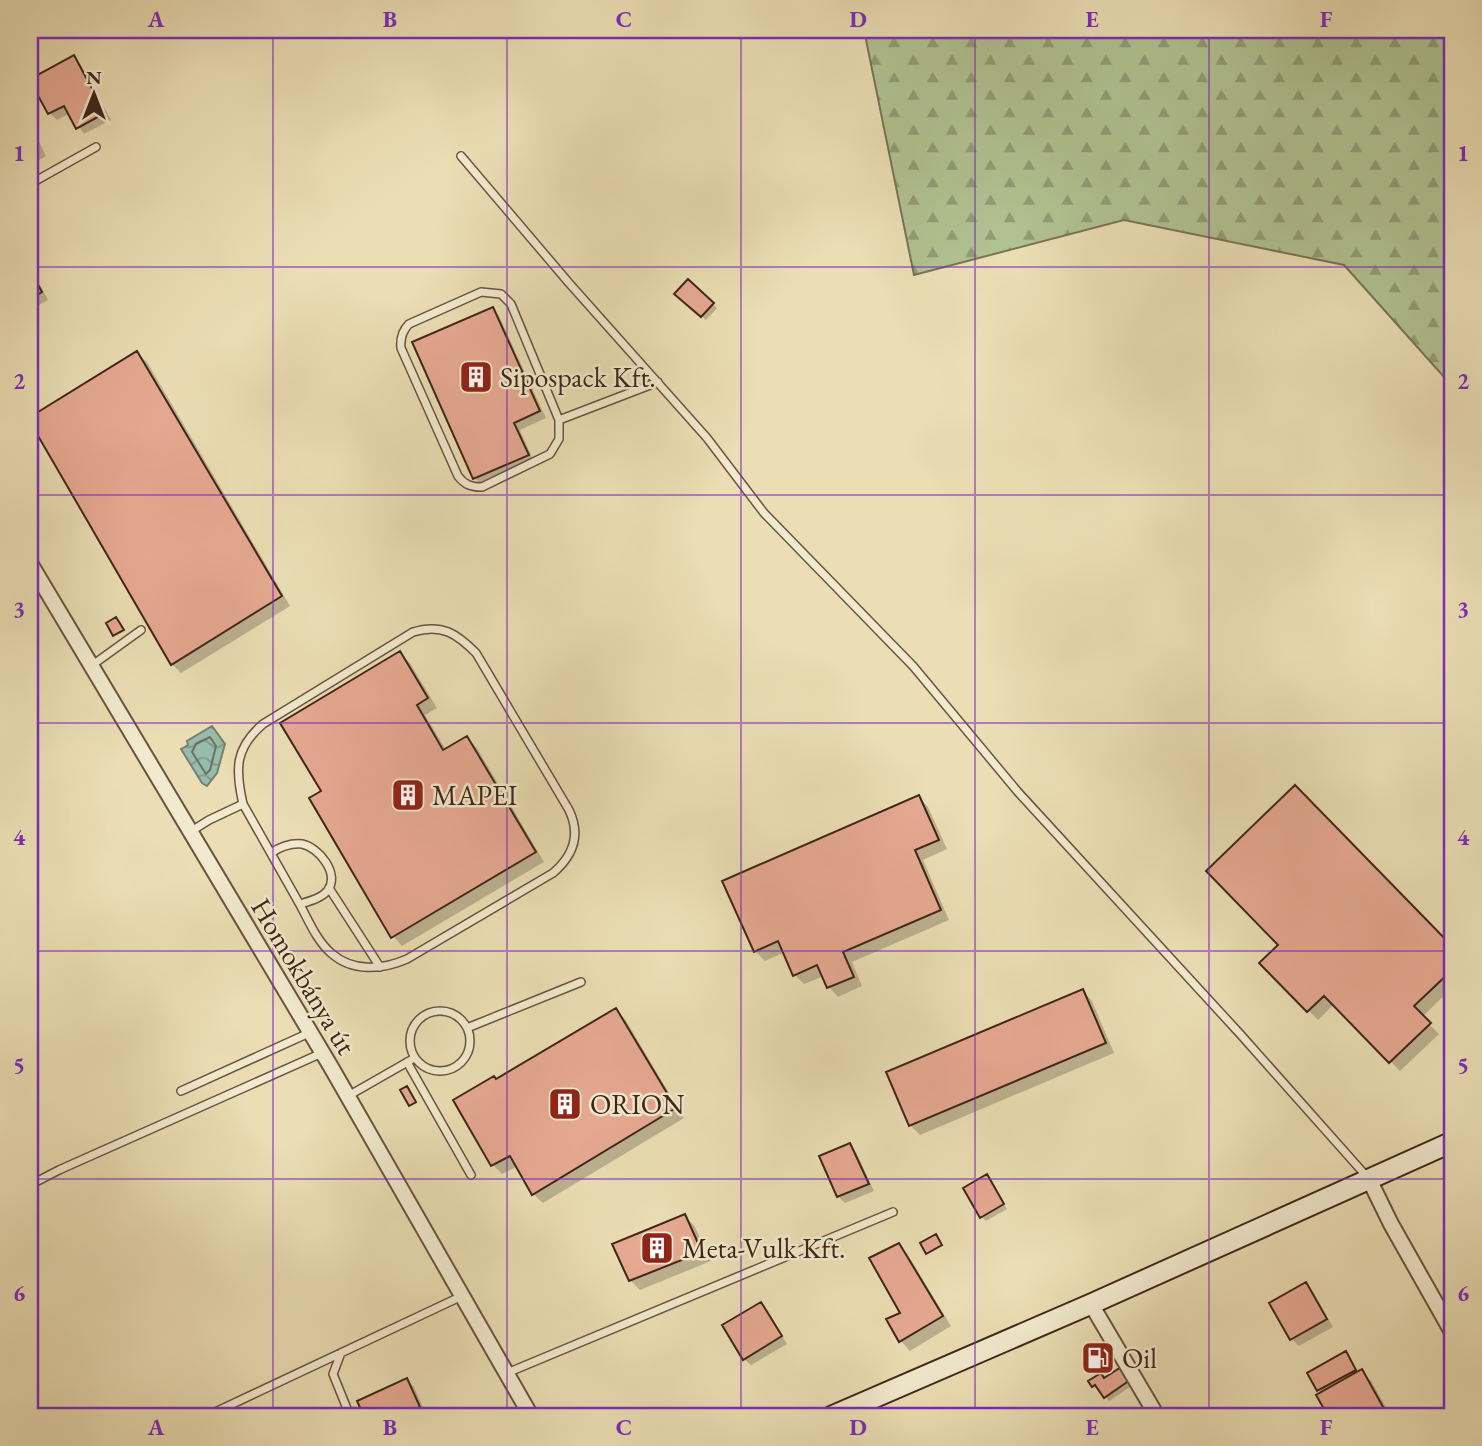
<svg xmlns="http://www.w3.org/2000/svg" width="1482" height="1446" font-family="'EB Garamond',serif">
	<defs>
		<pattern id="forest-firs" width="22" height="20" patternUnits="userSpaceOnUse" patternTransform="scale(1.75)"><rect width="22" height="20" fill="#b1c292"/><path d="M5 1l3.5 6h-7zM16 11l3.5 6h-7z" fill="#919d76"/></pattern>
		<pattern id="water-waves" width="16" height="10" patternUnits="userSpaceOnUse" patternTransform="scale(1.75)"><rect width="16" height="10" fill="#98bcac"/><path d="M0 5q4-4 8 0t8 0" fill="none" stroke="#7d998b"/></pattern>
	</defs>
	<rect width="100%" height="100%" fill="#ebdeb4"/>
	<filter id="stains"><feTurbulence type="fractalNoise" baseFrequency=".00286" numOctaves="4"/><feColorMatrix values="0 0 0 0 .2 0 0 0 0 .09 0 0 0 0 .02 0 0 0 .5 -.17"/></filter>
	<radialGradient id="worn" r=".72"><stop offset=".6" stop-color="#630" stop-opacity="0"/><stop offset="1" stop-color="#630" stop-opacity=".3"/></radialGradient>
	<!-- forest -->
	<path fill="url(#forest-firs)" stroke="#787455" stroke-width="2" d="M 864,30 L 1452,30 L 1452,386 L 1344,265 L 1124,220 L 914,275 Z"/>
	<!-- water -->
	<path fill="url(#water-waves)" stroke="#748071" stroke-width="2" d="M 212,726 L 225,744 L 217,773 L 207,786 L 202,783 L 181,749 L 188,745 L 187,741 Z"/>
	<!-- shadow -->
	<path fill="#0003" d="M 73,57 L 80,64 L 111,120 L 84,134 L 70,113 L 57,120 L 50,113 L 31,80 Z
		M 30,124 L 46,156 L 30,165 Z
		M 30,278 L 40,285 L 48,300 L 30,310 Z
		M 688,281 L 717,308 L 706,320 L 677,293 Z
		M 493,309 L 499,316 L 546,418 L 520,430 L 534,462 L 482,485 L 475,478 Z
		M 137,353 L 147,362 L 290,606 L 181,673 L 172,664 Z
		M 400,653 L 410,663 L 437,708 L 425,715 L 446,750 L 467,738 L 477,748 L 544,862 L 402,946 L 393,936 L 323,792 Z
		M 1295,787 L 1452,948 L 1452,988 L 1422,1017 L 1439,1034 L 1400,1071 L 1334,1004 L 1318,1020 L 1262,963 L 1280,945 Z
		M 919,797 L 928,807 L 947,849 L 923,860 L 949,920 L 852,962 L 862,986 L 838,997 L 829,987 L 824,976 L 804,984 L 795,975 L 785,952 L 765,961 L 755,951 Z
		M 1083,991 L 1092,1001 L 1114,1053 L 920,1135 L 910,1125 L 888,1073 Z
		M 615,1010 L 625,1019 L 684,1118 L 543,1203 L 533,1194 L 518,1166 L 502,1174 L 493,1165 L 496,1080 Z
		M 849,1145 L 856,1152 L 874,1191 L 845,1203 L 838,1196 Z
		M 987,1177 L 1007,1209 L 986,1221 L 982,1217 Z
		M 684,1216 L 694,1225 L 711,1261 L 640,1290 L 630,1280 Z
		M 899,1245 L 908,1255 L 951,1326 L 910,1351 L 901,1341 L 889,1320 L 902,1313 Z
		M 1306,1284 L 1313,1291 L 1333,1327 L 1299,1346 L 1292,1339 L 1272,1303 Z
		M 761,1304 L 768,1311 L 787,1344 L 751,1365 L 744,1359 Z
		M 1345,1353 L 1358,1373 L 1361,1372 L 1371,1381 L 1391,1416 L 1330,1416 L 1318,1396 L 1322,1394 L 1309,1374 Z
		M 1098,1354 L 1103,1364 L 1101,1364 L 1096,1355 Z
		M 1121,1369 L 1133,1385 L 1109,1401 L 1099,1389 L 1098,1390 L 1094,1386 Z
		M 407,1380 L 414,1387 L 426,1414 L 422,1416 L 366,1416 L 359,1402 Z"/>
	<g fill="none" stroke-linecap="round" stroke-linejoin="round">
		<!-- shore -->
		<path stroke="#6c7062" stroke-width="2" d="M 210,737 L 216,746 L 210,770 L 206,774 L 192,752 L 196,744 Z"/>
	</g>
	<!-- building -->
	<path fill="#e6a992" stroke="#3f2518" stroke-width="2" d="M 74,55 L 105,113 L 76,129 L 64,106 L 48,114 L 30,81 L 30,79 Z
		M 33,276 L 42,292 L 30,299 L 30,278 Z
		M 688,279 L 714,303 L 701,317 L 674,294 Z
		M 493,307 L 540,411 L 514,423 L 529,455 L 473,479 L 412,342 Z
		M 137,351 L 282,596 L 171,665 L 30,422 L 30,417 Z
		M 116,617 L 124,630 L 113,636 L 106,623 Z
		M 400,651 L 428,698 L 417,705 L 443,750 L 467,736 L 536,852 L 391,938 L 309,798 L 321,791 L 280,723 Z
		M 1295,785 L 1452,946 L 1452,970 L 1414,1006 L 1431,1023 L 1389,1063 L 1324,996 L 1307,1012 L 1259,963 L 1278,945 L 1206,871 Z
		M 919,795 L 939,840 L 915,850 L 941,910 L 843,952 L 854,977 L 827,988 L 817,965 L 793,976 L 778,941 L 754,952 L 722,881 Z
		M 1083,989 L 1106,1043 L 909,1126 L 886,1072 Z
		M 616,1008 L 676,1108 L 532,1195 L 510,1156 L 491,1166 L 453,1100 L 494,1076 L 496,1079 Z
		M 407,1086 L 416,1102 L 409,1106 L 400,1090 Z
		M 850,1143 L 869,1184 L 837,1197 L 819,1156 Z
		M 987,1174 L 1004,1204 L 980,1218 L 963,1188 Z
		M 685,1214 L 702,1252 L 629,1281 L 612,1244 Z
		M 936,1234 L 942,1245 L 926,1254 L 920,1243 Z
		M 899,1243 L 943,1316 L 899,1342 L 886,1319 L 900,1313 L 869,1258 Z
		M 1306,1282 L 1327,1319 L 1290,1340 L 1269,1303 Z
		M 761,1302 L 782,1336 L 743,1360 L 722,1325 Z
		M 1346,1351 L 1356,1370 L 1317,1391 L 1307,1373 Z
		M 1121,1367 L 1130,1380 L 1104,1398 L 1095,1385 L 1092,1387 L 1088,1381 L 1101,1373 L 1104,1378 Z
		M 1362,1369 L 1388,1416 L 1328,1416 L 1316,1395 Z
		M 407,1378 L 420,1407 L 416,1409 L 420,1416 L 364,1416 L 357,1401 Z"/>
	<g fill="none" stroke-linecap="round" stroke-linejoin="round">
		<defs>
			<path id="lane" d="M 461,156 L 569,283 L 707,438 L 764,513 L 913,666 L 1018,792 L 1241,1035 L 1368,1178
				M 30,184 L 96,147
				M 559,420 L 511,304 L 501,294 L 481,292 L 409,324 C 402,331 400,338 401,348 L 458,476 C 465,485 471,487 482,487 L 550,454 L 559,439 L 559,420 L 658,382
				M 91,666 L 141,630
				M 190,832 L 209,820 L 243,804 C 262,837 280,870 299,903 C 308,919 316,940 331,953 C 352,972 382,970 407,959 L 553,873 C 573,856 581,835 569,810 L 476,653 C 457,634 442,623 413,632 L 263,724 C 235,748 235,769 243,804
				M 271,853 C 280,847 290,843 302,844 C 318,847 340,873 328,890 C 322,898 310,901 300,904
				M 329,888 L 380,967
				M410 1041a30 30 0 1 1 60 0a30 30 0 1 1-60 0Z
				M 467,1028 L 581,982
				M 407,1062 L 471,1175
				M 181,1091 L 309,1033
				M 348,1096 L 411,1060
				M 30,1185 L 59,1170 L 322,1053
				M 341,1353 L 333,1374 L 350,1416
				M 507,1373 L 893,1212
				M 209,1415 L 462,1296"/>
			<path id="street" d="M 30,563 L 331,1067 L 531,1416
				M 1369,1179 L 1391,1224 L 1452,1332
				M 1091,1304 L 1157,1416"/>
			<path id="secondary" d="M 832,1416 L 1091,1304 L 1452,1142"/>
		</defs>
		<!-- lane casing -->
		<use href="#lane" stroke="#6a533f" stroke-width="10"/>
		<!-- street casing -->
		<use href="#street" stroke="#6a533f" stroke-width="18"/>
		<!-- secondary casing -->
		<use href="#secondary" stroke="#3f2518" stroke-width="23"/>
		<!-- lane -->
		<use href="#lane" stroke="#f2eace" stroke-width="7"/>
		<!-- street -->
		<use href="#street" stroke="#f2eace" stroke-width="14"/>
		<!-- secondary -->
		<use href="#secondary" stroke="#f2eace" stroke-width="19"/>
	</g>
	<!-- grid -->
	<path fill="none" stroke="#7b2cbf" stroke-width="2" stroke-opacity="0.55" d="M 273,30 L 273,1416M 507,30 L 507,1416M 741,30 L 741,1416M 975,30 L 975,1416M 1209,30 L 1209,1416M 30,267 L 1452,267M 30,495 L 1452,495M 30,723 L 1452,723M 30,951 L 1452,951M 30,1179 L 1452,1179"/>
	<!-- icons -->
	<defs>
		<symbol id="building-square" viewBox="-11 -11 22 22"><rect x="-9" y="-9" width="18" height="18" rx="4" fill="#8f2418" stroke="#f2eace"/><path d="M-4-6H4V6H1V3H-1V6H-4ZM-2.5-4.3h1.7v1.8h-1.7ZM.8-4.3h1.7v1.8H.8ZM-2.5-1h1.7V.8h-1.7ZM.8-1h1.7V.8H.8Z" fill="#fff"/></symbol>
		<symbol id="fuel-square" viewBox="-11 -11 22 22"><rect x="-9" y="-9" width="18" height="18" rx="4" fill="#8f2418" stroke="#f2eace"/><path d="M-5.5-6h7V0h2V4h1.3V-2.5L3-4.5l.8-.8L6-3V5H2.5V1h-1V6h-7ZM-4.2-4.7v3.2H.2V-4.7Z" fill="#fff"/></symbol>
	</defs>
	<g fill-rule="evenodd">
		<use href="#building-square" x="457" y="358" width="38" height="38"/>
		<use href="#building-square" x="389" y="776" width="38" height="38"/>
		<use href="#building-square" x="546" y="1085" width="38" height="38"/>
		<use href="#building-square" x="638" y="1229" width="38" height="38"/>
		<use href="#fuel-square" x="1079" y="1339" width="38" height="38"/>
	</g>
	<g text-anchor="middle" stroke-width="5" stroke-linejoin="round" paint-order="stroke">
		<!-- poi labels -->
		<g font-size="28" fill="#3f2518" stroke="#f2eace" text-anchor="start">
			<text x="500" y="387">Sipospack Kft.</text>
			<text x="432" y="805">MAPEI</text>
			<text x="590" y="1114">ORION</text>
			<text x="682" y="1258">Meta-Vulk Kft.</text>
			<text x="1122" y="1368">Oil</text>
		</g>
		<!-- street labels -->
		<g font-size="28" fill="#3f2518" stroke="#f2eace">
			<text transform="translate(304 976) rotate(59)" y="10">Homokbánya út</text>
		</g>
	</g>
	<!-- margin -->
	<rect width="1482" height="1446" fill="none" stroke="#ebdeb4" stroke-width="77"/>
	<!-- north arrow -->
	<g transform="translate(94 94)" stroke="#f2eace" stroke-width="5" paint-order="stroke">
	<path d="M0-5L12 26L0 18L-12 26Z" fill="#3f2518"/>
	<text y="-10" font-size="19" font-weight="bold" text-anchor="middle" fill="#3f2518">N</text>
	</g>
	<rect x="38" y="38" width="1406" height="1370" fill="none" stroke="#7b2cbf" stroke-width="2.5"/>
	<g font-size="23" text-anchor="middle" font-weight="bold" fill="#7b2cbf">
		<text x="156" y="27">A</text>
		<text x="390" y="27">B</text>
		<text x="624" y="27">C</text>
		<text x="858" y="27">D</text>
		<text x="1092" y="27">E</text>
		<text x="1326" y="27">F</text>
		<text x="19" y="161">1</text>
		<text x="1463" y="161">1</text>
		<text x="19" y="389">2</text>
		<text x="1463" y="389">2</text>
		<text x="19" y="617">3</text>
		<text x="1463" y="617">3</text>
		<text x="19" y="845">4</text>
		<text x="1463" y="845">4</text>
		<text x="19" y="1073">5</text>
		<text x="1463" y="1073">5</text>
		<text x="19" y="1301">6</text>
		<text x="1463" y="1301">6</text>
		<text x="156" y="1435">A</text>
		<text x="390" y="1435">B</text>
		<text x="624" y="1435">C</text>
		<text x="858" y="1435">D</text>
		<text x="1092" y="1435">E</text>
		<text x="1326" y="1435">F</text>
	</g>
	<rect width="100%" height="100%" filter="url(#stains)"/>
	<rect width="100%" height="100%" fill="url(#worn)"/>
</svg>
